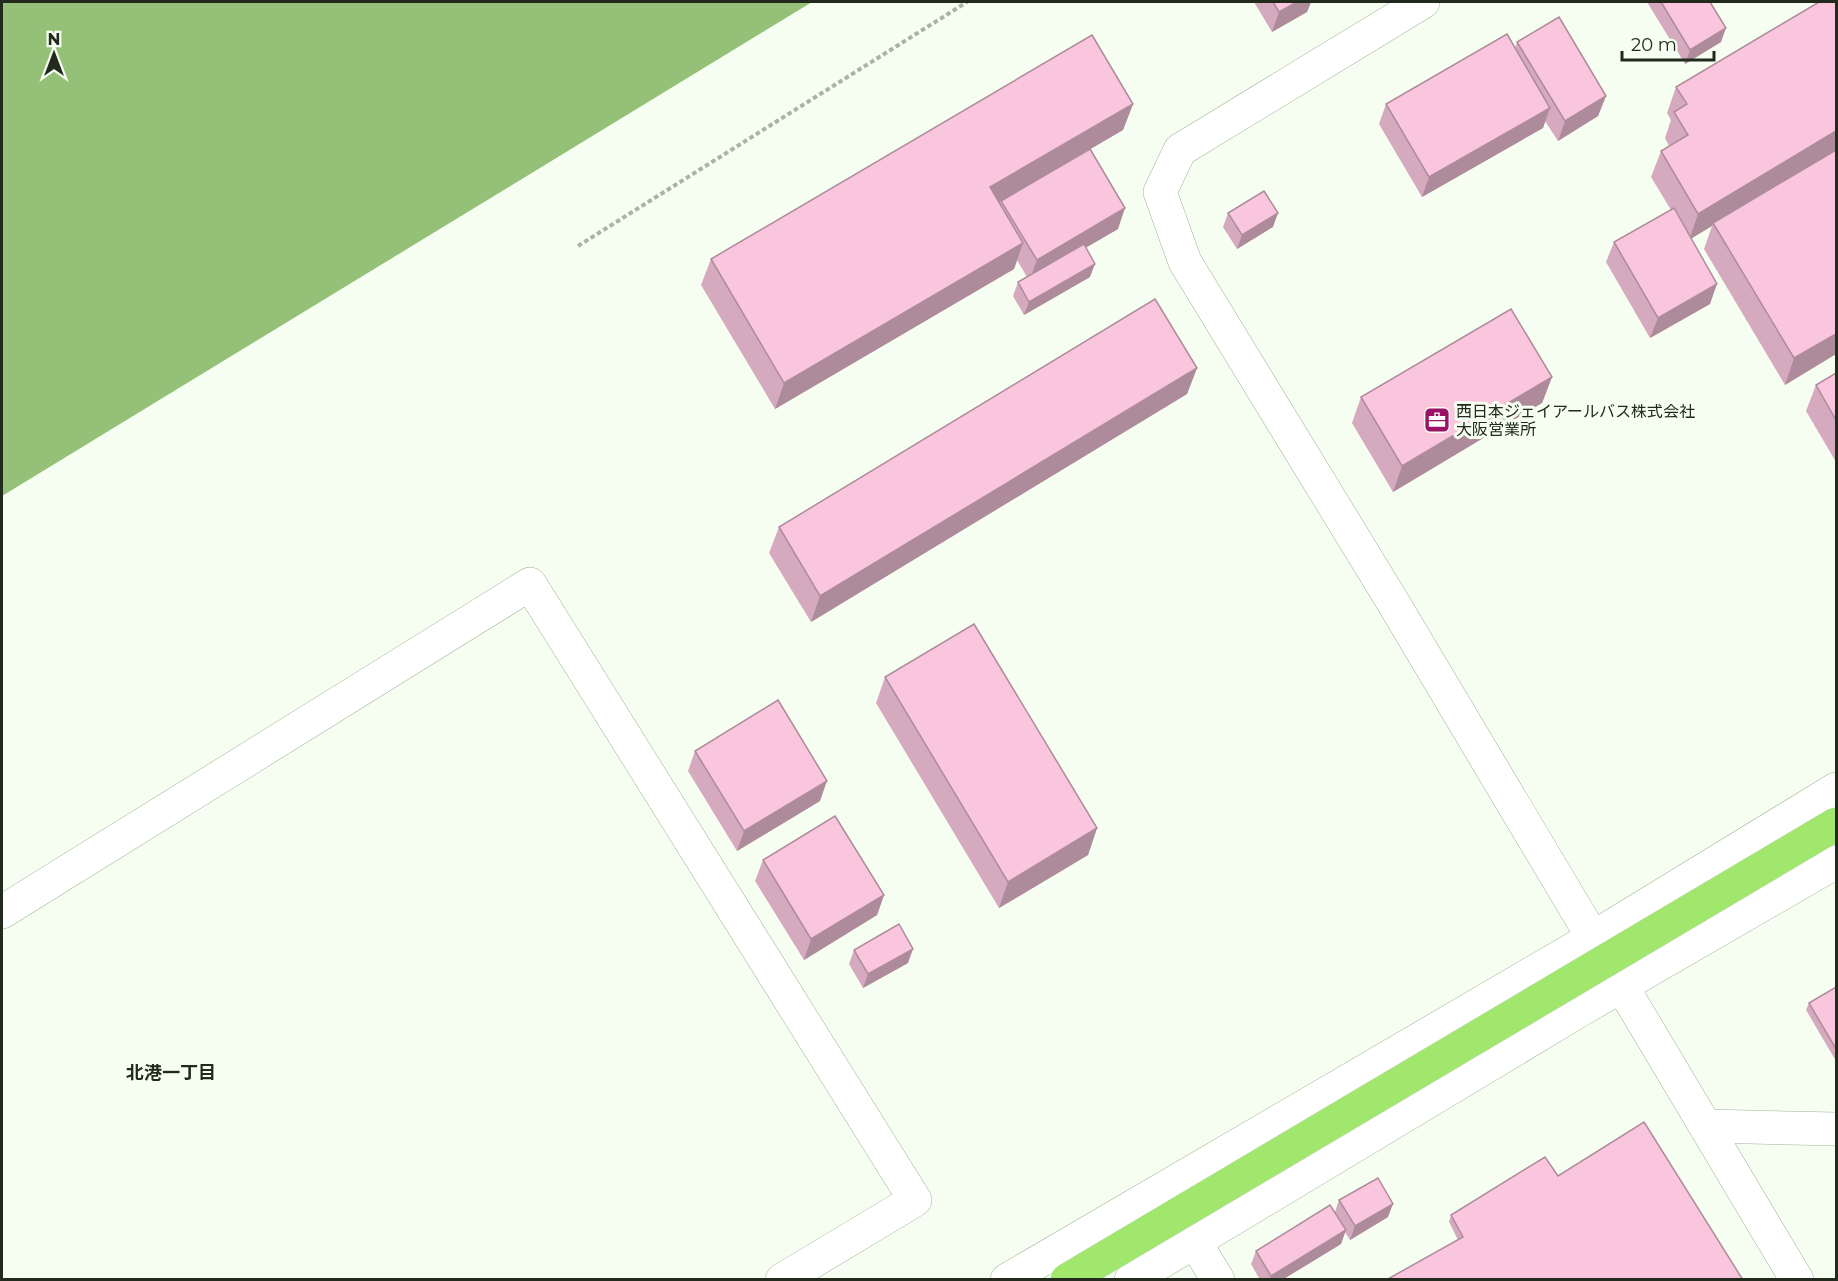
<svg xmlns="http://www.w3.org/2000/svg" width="1838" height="1281" font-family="Montserrat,'Noto Sans JP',sans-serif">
	<rect width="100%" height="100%" fill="#f5fef0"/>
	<!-- water -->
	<path fill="#95c078" d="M 2,2 L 812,2 L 2,496 Z"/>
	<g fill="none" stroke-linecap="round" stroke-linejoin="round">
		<defs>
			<path id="minor" d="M 1423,2 L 1180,150 L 1160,192 L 1185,262 L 1391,599 L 1797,1280
				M 2,912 L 530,584 L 915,1200 L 782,1280
				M 1706,1126 L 1836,1129
				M 1195,1242 L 1218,1280
				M 1007,1280 L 1594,937 L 1836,789
				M 1131,1280 L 1582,1009 L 1836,862"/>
		</defs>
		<!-- minor casing -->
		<use href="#minor" stroke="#a2b596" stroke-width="34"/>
		<!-- path -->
		<path stroke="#abb3a6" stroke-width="4" stroke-dasharray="4.5 3" stroke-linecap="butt" d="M 578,246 L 967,2"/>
		<!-- minor -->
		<use href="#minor" stroke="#fff" stroke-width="33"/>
		<defs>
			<path id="highway-bridge" d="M 1067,1280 L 1836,824"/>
		</defs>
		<!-- highway-bridge casing -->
		<use href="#highway-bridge" stroke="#dcdddb" stroke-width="34" stroke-linecap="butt"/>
		<!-- highway-bridge -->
		<use href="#highway-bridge" stroke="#a1e76d" stroke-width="33"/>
	</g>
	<!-- wall -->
	<path fill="#d6aabe" d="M 1254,2 L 1311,2 L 1307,12 L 1272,32 Z
		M 1647,2 L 1710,2 L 1721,42 L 1685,64 Z
		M 1517,42 L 1606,96 L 1598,116 L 1558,141 L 1545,121 L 1543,128 L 1422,197 L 1379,124 L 1386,104 L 1515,48 Z
		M 1676,87 L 1836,354 L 1785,385 L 1704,249 L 1712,226 L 1691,238 L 1710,304 L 1650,338 L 1606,262 L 1614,242 L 1671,210 L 1651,177 L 1661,151 L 1669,146 L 1665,138 L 1671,120 L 1667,113 Z
		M 1133,104 L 1123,130 L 1090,149 L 1118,229 L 1086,247 L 1090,277 L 1024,315 L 1013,296 L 1018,282 L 1027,277 L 1017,260 L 1014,269 L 775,409 L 701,285 L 711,259 Z
		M 1228,213 L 1273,227 L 1237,249 L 1223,227 Z
		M 1197,368 L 1187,394 L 811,622 L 769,553 L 779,527 Z
		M 1836,373 L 1836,462 L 1806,411 L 1816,385 Z
		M 1552,377 L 1542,403 L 1393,492 L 1352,423 L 1361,397 Z
		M 885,677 L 1097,828 L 1088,855 L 999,908 L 876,703 Z
		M 695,751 L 820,801 L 737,851 L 688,771 Z
		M 763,860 L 884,895 L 877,915 L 804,960 L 755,881 Z
		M 854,950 L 908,963 L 863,988 L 849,964 Z
		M 1836,987 L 1836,1061 L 1806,1010 L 1809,1003 Z
		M 1558,1176 L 1458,1240 L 1449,1222 L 1451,1215 Z
		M 1339,1200 L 1388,1217 L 1350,1240 L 1345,1232 L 1341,1244 L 1282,1280 L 1260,1280 L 1251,1264 L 1256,1251 L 1335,1212 Z"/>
	<!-- shaded-wall -->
	<path fill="#ae8b9b" d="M 1297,2 L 1311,2 L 1307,12 L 1272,32 L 1279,12 Z
		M 1726,28 L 1721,42 L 1685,64 L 1690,50 Z
		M 1606,96 L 1598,116 L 1558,141 L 1565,121 Z
		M 1133,104 L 1123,130 L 981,213 L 990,187 Z
		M 1550,108 L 1543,128 L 1422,197 L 1429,177 Z
		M 1836,131 L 1836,152 L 1713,223 L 1712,226 L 1689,240 L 1698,214 Z
		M 1125,208 L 1118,229 L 1029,281 L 1037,260 Z
		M 1278,213 L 1273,227 L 1237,249 L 1242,235 Z
		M 1023,243 L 1014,269 L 775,409 L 784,383 Z
		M 1095,264 L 1090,277 L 1024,315 L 1029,302 Z
		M 1717,284 L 1710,304 L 1650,338 L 1658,318 Z
		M 1836,334 L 1836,354 L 1785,385 L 1794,358 Z
		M 1197,368 L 1187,394 L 811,622 L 820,596 Z
		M 1552,377 L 1542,403 L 1393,492 L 1402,466 Z
		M 827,781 L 820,801 L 737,851 L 744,831 Z
		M 1097,828 L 1088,855 L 999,908 L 1008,882 Z
		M 884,895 L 877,915 L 804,960 L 811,939 Z
		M 913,949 L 908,963 L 863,988 L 868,974 Z
		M 1393,1204 L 1388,1217 L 1350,1240 L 1355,1226 Z
		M 1346,1230 L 1341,1244 L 1282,1280 L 1270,1280 L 1271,1276 Z"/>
	<!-- building -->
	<path fill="#f9c6dd" stroke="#ae8b9b" stroke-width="1.5" d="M 1273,2 L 1297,2 L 1279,12 Z
		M 1661,2 L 1710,2 L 1726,28 L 1690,50 Z
		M 1819,2 L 1836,2 L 1836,131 L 1698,214 L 1661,151 L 1688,135 L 1674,112 L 1687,104 L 1676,87 Z
		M 1559,17 L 1606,96 L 1565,121 L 1517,42 Z
		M 1507,34 L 1550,108 L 1429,177 L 1386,104 Z
		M 1092,35 L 1133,104 L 990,187 L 1023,243 L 784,383 L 711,259 Z
		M 1090,149 L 1125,208 L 1037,260 L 1001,201 Z
		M 1836,150 L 1836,334 L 1794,358 L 1713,223 Z
		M 1264,191 L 1278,213 L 1242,235 L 1228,213 Z
		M 1674,208 L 1717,284 L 1658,318 L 1614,242 Z
		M 1084,244 L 1095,264 L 1029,302 L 1018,282 Z
		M 1155,299 L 1197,368 L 820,596 L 779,527 Z
		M 1511,309 L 1552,377 L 1402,466 L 1361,397 Z
		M 1836,373 L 1836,420 L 1816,385 Z
		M 974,624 L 1097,828 L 1008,882 L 885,677 Z
		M 778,700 L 827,781 L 744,831 L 695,751 Z
		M 835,816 L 884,895 L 811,939 L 763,860 Z
		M 899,924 L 913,949 L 868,974 L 854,950 Z
		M 1836,987 L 1836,1049 L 1809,1003 Z
		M 1644,1122 L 1743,1280 L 1386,1280 L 1463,1237 L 1451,1215 L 1545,1157 L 1558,1176 Z
		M 1378,1178 L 1393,1204 L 1355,1226 L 1339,1200 Z
		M 1330,1205 L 1346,1230 L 1271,1276 L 1256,1251 Z"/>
	<!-- icons -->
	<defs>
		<symbol id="office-square" viewBox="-11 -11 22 22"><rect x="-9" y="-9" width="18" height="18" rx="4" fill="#9a1265" stroke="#f5fef0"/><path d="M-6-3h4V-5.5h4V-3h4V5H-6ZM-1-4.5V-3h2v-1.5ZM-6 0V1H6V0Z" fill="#fff"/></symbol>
	</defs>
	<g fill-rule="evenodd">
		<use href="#office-square" x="1422" y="405" width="30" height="30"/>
	</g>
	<g text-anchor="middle" stroke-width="6" stroke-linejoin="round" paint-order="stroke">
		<!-- poi labels -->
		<g font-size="16" fill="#222a1d" stroke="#f5fef0" text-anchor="start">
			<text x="1456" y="417">西日本ジェイアールバス株式会社<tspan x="1456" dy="18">大阪営業所</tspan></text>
		</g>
		<!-- neighbourhood labels -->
		<g font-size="18" font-weight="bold" fill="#222a1d" stroke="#f5fef0">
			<text x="171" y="1079">北港一丁目</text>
		</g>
	</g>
	<!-- border -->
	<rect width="1838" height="1281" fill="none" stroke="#222a1d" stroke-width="6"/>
	<!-- north arrow -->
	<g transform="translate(54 54)" stroke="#f5fef0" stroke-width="4.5" paint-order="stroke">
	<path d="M0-4.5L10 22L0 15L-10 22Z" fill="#222a1d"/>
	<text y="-9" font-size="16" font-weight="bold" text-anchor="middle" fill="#222a1d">N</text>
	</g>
	<!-- scale -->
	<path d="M1622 51v9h92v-9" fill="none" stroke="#222a1d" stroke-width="3"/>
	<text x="1631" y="51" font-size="18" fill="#222a1d" stroke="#f5fef0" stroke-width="4.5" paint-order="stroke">20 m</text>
</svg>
